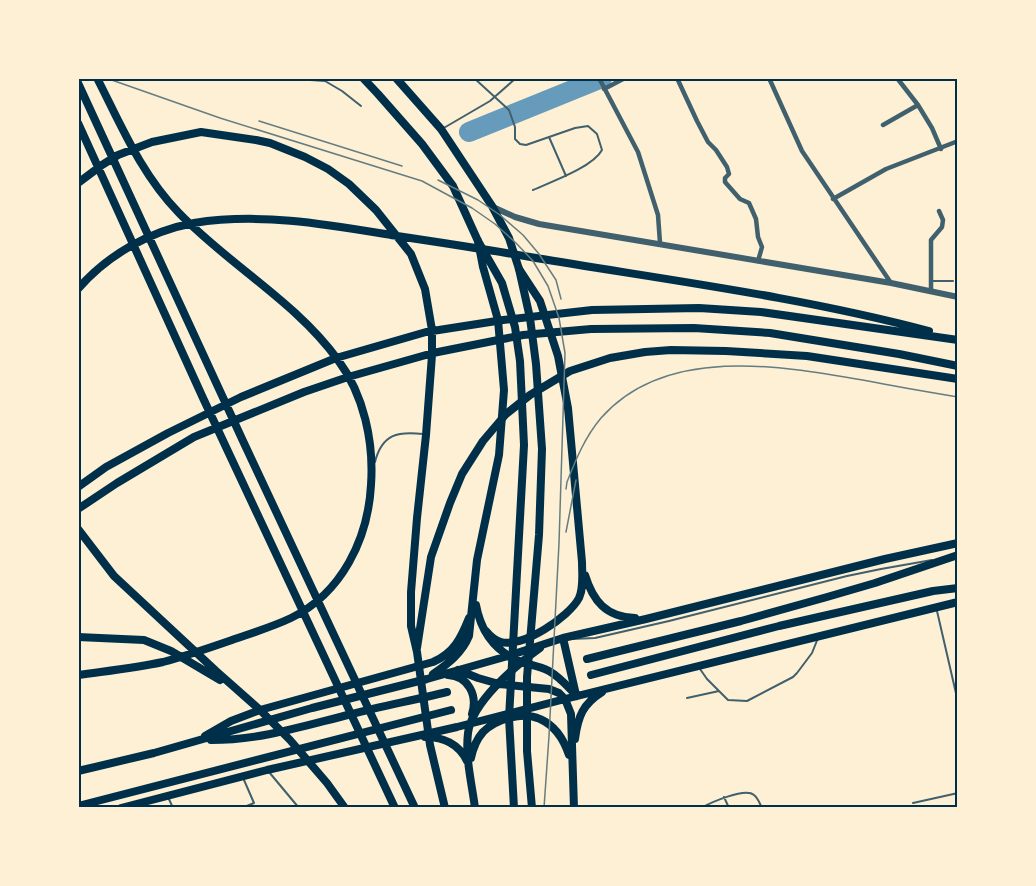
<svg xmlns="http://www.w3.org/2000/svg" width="1036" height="886" font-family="'Varela Round',sans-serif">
	<rect width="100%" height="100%" fill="#fdf0d5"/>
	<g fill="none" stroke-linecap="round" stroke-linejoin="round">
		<!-- river -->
		<path stroke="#669bbc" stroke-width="20" d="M 469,132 L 602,78"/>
		<!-- service -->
		<path stroke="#3f606c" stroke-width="2" d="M 281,78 L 325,81 L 342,91 L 361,106
			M 474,78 L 509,110 L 515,127 L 515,139 L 520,144 L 526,145 L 575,128 L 588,126 L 597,134 L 602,150 C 593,167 551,182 533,190
			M 442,129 L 490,101 L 516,78
			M 549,137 L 566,176
			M 932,281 L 953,281
			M 375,462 C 382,434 398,431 423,434
			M 937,611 L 958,702
			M 572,639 L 595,638 L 669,621 L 847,576 L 881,569 L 932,560
			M 700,669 L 707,679 L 728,700 L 747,701 L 793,677 L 797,673 L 812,653 L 818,638
			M 687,698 L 719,691
			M 269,772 L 299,808
			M 168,797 L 173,808
			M 724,797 L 729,808
			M 913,803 L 958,793
			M 242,808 L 254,803 L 244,780
			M 701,808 C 710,803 745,787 754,795 C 758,798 760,804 762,808"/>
		<!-- minor -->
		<path stroke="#3f606c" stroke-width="4.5" d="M 599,78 L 638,152 L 658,215 L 660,243
			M 677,78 L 697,121 L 708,142 L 716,150 L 727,167 L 729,174 L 725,178 L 725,182 L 740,199 L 749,203 L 756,219 L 758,237 L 762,247 L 758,261
			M 769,78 L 802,151 L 891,283
			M 897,78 L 918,105 L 932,128 L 941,149
			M 604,89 L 625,78
			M 883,125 L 918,105
			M 833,199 L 886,169 L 958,141
			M 931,291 L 931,240 L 942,227 L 943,220 L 939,211"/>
		<!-- tertiary -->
		<path stroke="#3f606c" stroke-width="6" d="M 493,207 L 515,217 L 539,224 L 891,283 L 958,297"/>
		<!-- primary -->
		<path stroke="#003049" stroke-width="8" d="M 363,78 L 378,94 L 422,144 L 453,186 L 478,241 L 502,283 L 515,327 L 520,361 L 524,445 L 509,718 L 514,808
			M 396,78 L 441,129 L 492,206 L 509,238 L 519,269 L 530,318 L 536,364 L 542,449 L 539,535 L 527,677 L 527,751 L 532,808"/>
		<!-- trunk -->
		<path stroke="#003049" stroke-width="8" d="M 585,575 C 593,601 606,617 635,618
			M 476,605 C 481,632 496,652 521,662 C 530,665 540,666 549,671 C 560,677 568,687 577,696
			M 486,631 C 490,636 494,640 501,642 C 523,648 569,617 579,598 C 584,587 582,574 582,562 L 568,408 L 558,356 L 540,301 L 519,269
			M 563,638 L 576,695
			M 587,659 L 741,621 L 827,597 L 875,583 L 958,555
			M 458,670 L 478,678 L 499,684 L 549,689 L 559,693 L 565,699 L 571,714 L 574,808
			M 433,674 C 448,664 462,653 469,636 L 477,560 L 499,455 L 504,390 L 498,320 L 483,267 L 478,241
			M 448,675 C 468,676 478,695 472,714
			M 591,675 L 779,626 L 933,591 L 958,588
			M 205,736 L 231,721 L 260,710 L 433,662 C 454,653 461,638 469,618
			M 425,737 C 443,737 459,744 467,761
			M 575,739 C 578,716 583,704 602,692
			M 211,740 C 262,740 303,726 352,714 C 383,706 415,700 447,692
			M 471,758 C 473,748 476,740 483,732 C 496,719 523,711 540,719 C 556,726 564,740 569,755
			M 78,771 L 154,753 L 312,708 L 427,679 L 508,656 L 563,638 L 646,619 L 885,559 L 958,543
			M 78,806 L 451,710
			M 121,808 L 267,770 L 457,727 L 565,699 L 958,602
			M 475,808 C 472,784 465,758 468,733 C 472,702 515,666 540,648"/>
		<!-- motorway -->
		<path stroke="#003049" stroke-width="8" d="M 78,83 L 243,441 L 415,808
			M 78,123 L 203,398 L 395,808
			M 78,183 L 102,165 L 118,155 L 152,142 L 201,132 L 256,140 L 270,143 L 305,157 L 328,169 L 349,184 L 376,210 L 411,254 L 425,289 L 432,330 L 432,355 L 426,435 L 417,518 L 411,592 L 411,626 L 417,652 L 430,745 L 445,808
			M 78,289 C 107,255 150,231 194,223 C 262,212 331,225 397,236 C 444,243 490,250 536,258 C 668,280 801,297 929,331
			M 78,487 L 106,467 L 168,433 L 241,397 L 336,358 L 426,332 L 503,320 L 592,310 L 699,308 L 761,312 L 958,340
			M 78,509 L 117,483 L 194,437 L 304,392 L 348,377 L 433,353 L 523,335 L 591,329 L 694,328 L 770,333 L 899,354 L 958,366
			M 78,529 L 114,576 L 216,671 L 260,710 L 290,740 L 327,783 L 345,808
			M 78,637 L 144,640 L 171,651 L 220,680
			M 417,648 L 431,557 L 450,503 L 462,474 L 483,441 L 506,414 L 530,395 L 570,371 L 610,358 L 645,352 L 671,350 L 726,351 L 807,356 L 958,379
			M 78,675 C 106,671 135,668 163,662 C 186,656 209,648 232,640 C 252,633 272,627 291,618 C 342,593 368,539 371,485 C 374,442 364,395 338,360 C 295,301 229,265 179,213 C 141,174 121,125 97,78"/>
		<!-- tram -->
		<path stroke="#657d81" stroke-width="1.5" d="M 106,78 L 220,118 L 422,181 L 472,208 L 495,224 L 516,243 L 533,261 L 548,286 L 559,318 L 565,353 L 559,543 L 549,736 L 544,808
			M 259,121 L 402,166
			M 438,180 L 478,200 L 500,215 L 523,235 L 539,254 L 556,280 L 561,299
			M 566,489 L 567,482 C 576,459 585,437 601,418 C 666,344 783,366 868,381 C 898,387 928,392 958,397
			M 566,532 L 576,480"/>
	</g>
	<!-- border -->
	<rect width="1036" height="886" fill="none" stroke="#fdf0d5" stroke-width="159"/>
	<rect x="80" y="80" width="876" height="726" fill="none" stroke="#003049" stroke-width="2"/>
</svg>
